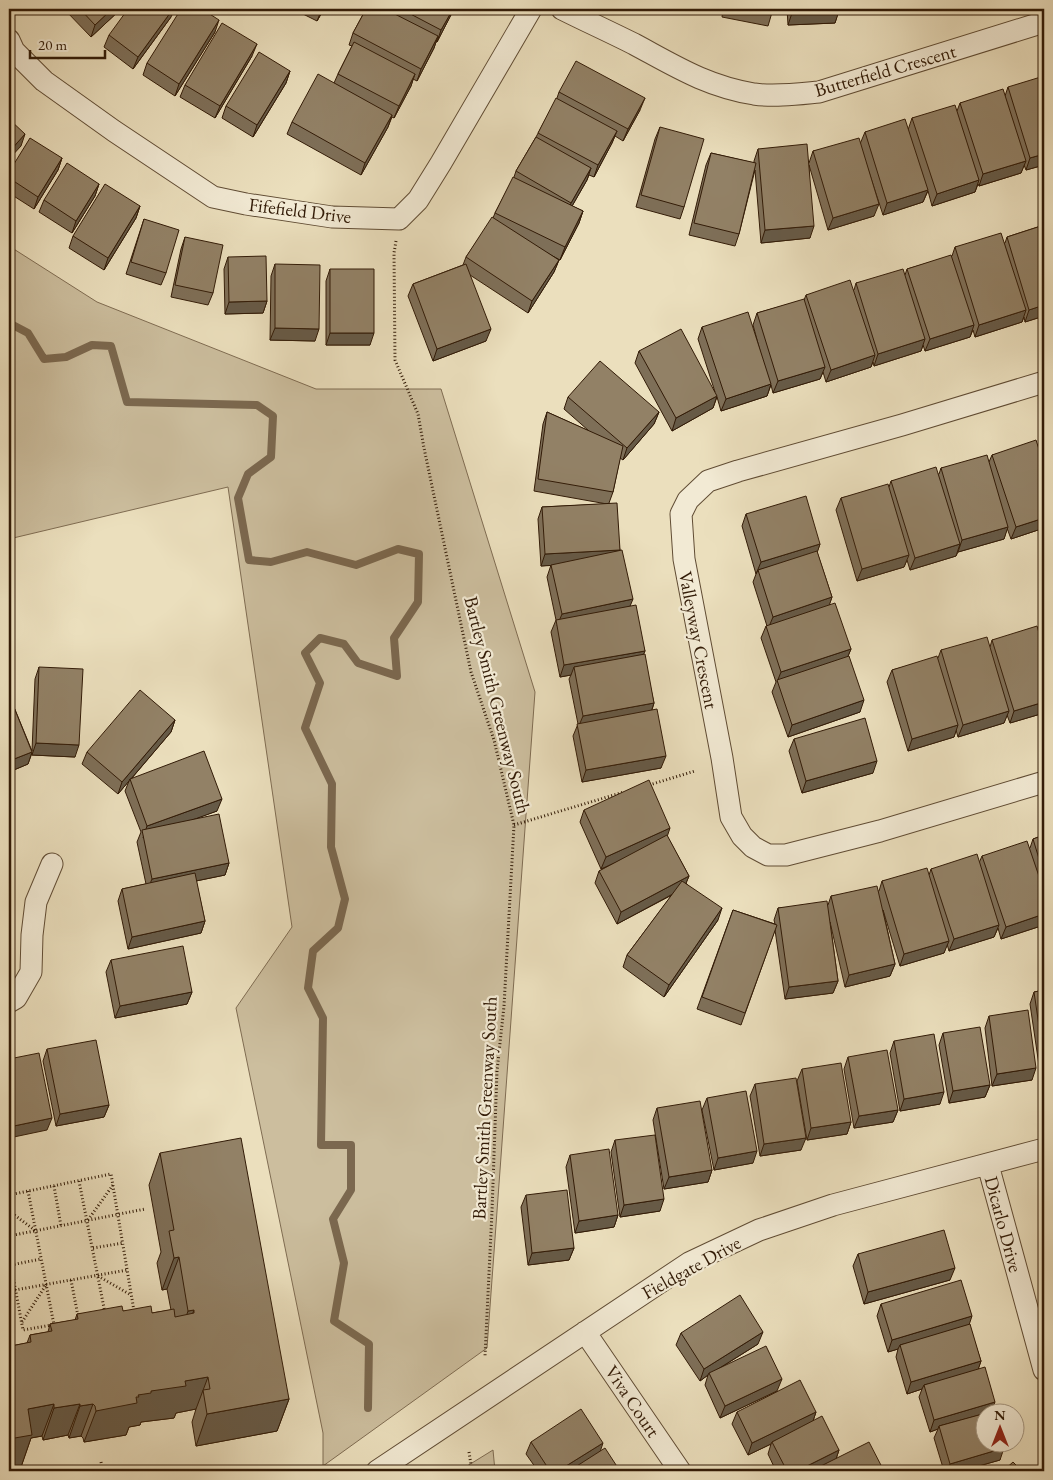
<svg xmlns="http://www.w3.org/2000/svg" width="1053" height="1480" font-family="'EB Garamond',serif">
	<rect width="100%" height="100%" fill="#ebdfbd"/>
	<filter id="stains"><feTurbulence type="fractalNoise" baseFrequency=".004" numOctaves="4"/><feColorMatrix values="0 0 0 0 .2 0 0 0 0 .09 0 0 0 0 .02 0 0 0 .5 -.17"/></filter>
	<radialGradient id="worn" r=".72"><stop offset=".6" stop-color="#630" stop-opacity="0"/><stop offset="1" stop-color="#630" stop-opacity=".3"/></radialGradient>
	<!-- green -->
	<path fill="#ccbe9e" stroke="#7f6c52" d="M 9,246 L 97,302 L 316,389 L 441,389 L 535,692 L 487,1348 L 323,1466 L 323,1433 L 236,1008 L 292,927 L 228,487 L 9,539 Z
		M 493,1450 L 495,1471 L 459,1471 Z"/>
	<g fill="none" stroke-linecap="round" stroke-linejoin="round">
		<!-- stream -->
		<path stroke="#7b684f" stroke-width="8" d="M 9,323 L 28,333 L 44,359 L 66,357 L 92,345 L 111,346 L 127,402 L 257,405 L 273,416 L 271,457 L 248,474 L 238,498 L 249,560 L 271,562 L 307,552 L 356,565 L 398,549 L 419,554 L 418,602 L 394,638 L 397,676 L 358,663 L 344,644 L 320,638 L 305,653 L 320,683 L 305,728 L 332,784 L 331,847 L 345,899 L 338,928 L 313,951 L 308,988 L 323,1018 L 321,1145 L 351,1145 L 351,1190 L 333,1219 L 344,1263 L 334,1321 L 369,1344 L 368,1408"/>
		<defs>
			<path id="minor" d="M 562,9 C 586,21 610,32 634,44 C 675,66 706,86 754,94 C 775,97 798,94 819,92 L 1044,22
				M 9,40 L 14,51 L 44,81 L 114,131 L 213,197 L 246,204 L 332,217 L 399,219 L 418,200 L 441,163 L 531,9
				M 1044,382 L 902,425 L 738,471 L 708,481 L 688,500 L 681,514 L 684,559 L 722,758 L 731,817 L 742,836 L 753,847 L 768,855 L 786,855 L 880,831 L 1044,782
				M 9,1002 L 16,998 L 31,972 L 32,935 L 36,902 L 52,864
				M 988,1165 L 1044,1370
				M 585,1332 L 680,1471
				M 377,1471 L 689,1263 L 759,1230 L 833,1205 L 1044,1149"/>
		</defs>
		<!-- minor casing -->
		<use href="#minor" stroke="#604c34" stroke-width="23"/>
		<!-- path -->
		<path stroke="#321b07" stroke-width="3" stroke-dasharray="1 2.5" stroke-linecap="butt" d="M 396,241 L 394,253 L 395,360 L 418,414 L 424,448 L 471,672 L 494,740 L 514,825 L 504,1006 L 497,1071 L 492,1211 L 485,1356
			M 646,786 L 695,771
			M 514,825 L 624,792
			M 79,1181 L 105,1313
			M 54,1186 L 61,1226
			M 28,1191 L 54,1325
			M 9,1195 L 111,1174 L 134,1311 L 132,1311
			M 9,1211 L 36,1231
			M 88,1220 L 113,1185
			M 9,1236 L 145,1209
			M 93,1248 L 123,1243
			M 9,1255 L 23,1330 L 52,1325
			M 11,1265 L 41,1259
			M 98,1276 L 131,1295
			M 71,1280 L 78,1316
			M 15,1290 L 127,1270
			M 22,1322 L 46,1285
			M 469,1452 L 472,1471
			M 101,1462 L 103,1471"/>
		<!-- minor -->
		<use href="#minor" stroke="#f2ead4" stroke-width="21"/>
	</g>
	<!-- wall -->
	<path fill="#7e6f58" stroke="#321b07" d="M 66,9 L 121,9 L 91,37 L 65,10 Z
		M 293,9 L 324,9 L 317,21 Z
		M 366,9 L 454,9 L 437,42 L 436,42 L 434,48 L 417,81 L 413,79 L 411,86 L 394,118 L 392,117 L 388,127 L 361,175 L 287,134 L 292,122 L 334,83 L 338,74 L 352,46 L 349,45 L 353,33 Z
		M 723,9 L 773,9 L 768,26 L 722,17 Z
		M 787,9 L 839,9 L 835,23 L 788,25 Z
		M 171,17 L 133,69 L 104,47 L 109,35 Z
		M 215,32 L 175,96 L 143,75 L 147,63 Z
		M 252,56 L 215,118 L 180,97 L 185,85 Z
		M 290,71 L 286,83 L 253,137 L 222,118 L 226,106 Z
		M 1008,87 L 1044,165 L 1026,170 L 1024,165 L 1021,173 L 979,186 L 978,184 L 975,192 L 932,206 L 928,191 L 923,202 L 883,215 L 866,163 L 874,216 L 828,230 L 809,165 L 810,238 L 761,243 L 755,170 L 739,234 L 735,246 L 689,235 L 706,165 L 711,153 L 754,163 L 754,161 L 758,149 L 809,163 L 813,151 L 860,144 L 865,132 L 908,130 L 912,118 L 957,111 L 960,103 L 1005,96 Z
		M 559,92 L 640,110 L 623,141 L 615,136 L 612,143 L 594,177 L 589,175 L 587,180 L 572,206 L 583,211 L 579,223 L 560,260 L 547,253 L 559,260 L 554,272 L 528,313 L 470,275 L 486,341 L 433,361 L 408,296 L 413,284 L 463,265 L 466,257 L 493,218 L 495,213 L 514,177 L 516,171 L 536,137 L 557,98 Z
		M 660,127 L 684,207 L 680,219 L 636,207 L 655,139 Z
		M 62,158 L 58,170 L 34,209 L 9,193 L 9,172 Z
		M 99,184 L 95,196 L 72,233 L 39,212 L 44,200 Z
		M 140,206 L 136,218 L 104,270 L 69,248 L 73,236 Z
		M 144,219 L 166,273 L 161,285 L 126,274 Z
		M 1044,225 L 1044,316 L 1025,322 L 1024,317 L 1022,322 L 975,337 L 973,330 L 970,337 L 925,351 L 923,345 L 921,351 L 874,366 L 873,362 L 871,367 L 826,382 L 823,372 L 820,379 L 773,393 L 771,385 L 767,396 L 721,411 L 717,397 L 713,408 L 672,431 L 635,363 L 639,351 L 715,392 L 698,339 L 702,327 L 762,358 L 753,325 L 757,313 L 804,300 L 806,295 L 854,290 L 856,283 L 905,275 L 907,269 L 952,256 L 955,247 L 1005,243 L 1007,237 Z
		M 185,237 L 213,293 L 208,305 L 171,297 L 181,249 Z
		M 228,257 L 267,301 L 263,313 L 225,314 L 224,269 Z
		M 275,264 L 315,341 L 270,340 L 271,276 Z
		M 330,269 L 370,345 L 326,345 L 326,281 Z
		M 568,397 L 659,412 L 654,424 L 623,460 L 620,458 L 613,492 L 609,503 L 620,550 L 630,606 L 645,651 L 643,654 L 654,703 L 652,710 L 661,768 L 582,782 L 573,736 L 578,724 L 569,679 L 571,675 L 560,677 L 551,632 L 556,620 L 547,577 L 551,565 L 541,566 L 538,519 L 542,507 L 607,504 L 534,491 L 543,424 L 547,412 L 589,431 L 564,409 Z
		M 1044,437 L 1044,528 L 1011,539 L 1007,528 L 1004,539 L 958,552 L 956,556 L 910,570 L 907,560 L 904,567 L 857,581 L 836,510 L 841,498 L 889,487 L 891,481 L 939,474 L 941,468 L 989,462 L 992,455 L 1038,446 L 1041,438 Z
		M 746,514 L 820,544 L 817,552 L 832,597 L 829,605 L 851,649 L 848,656 L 860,712 L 788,737 L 772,692 L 776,682 L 761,638 L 766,626 L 767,626 L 753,582 L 756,574 L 742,526 Z
		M 1044,626 L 1044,713 L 1010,723 L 1007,715 L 1004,723 L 958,737 L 956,730 L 954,737 L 908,751 L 887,682 L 892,670 L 938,658 L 941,650 L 990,647 L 992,640 L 1039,633 L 1041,627 Z
		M 39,667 L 75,757 L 32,755 L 32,753 L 28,764 L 9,772 L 9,695 L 32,751 L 35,679 Z
		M 175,720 L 171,732 L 132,778 L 217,811 L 194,819 L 229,863 L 225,875 L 196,881 L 205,921 L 201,933 L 128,949 L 118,901 L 122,889 L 146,884 L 137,842 L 141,832 L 125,791 L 129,781 L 118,794 L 82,764 L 87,752 Z
		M 794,739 L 873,773 L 802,793 L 789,751 Z
		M 584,810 L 667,836 L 689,876 L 686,883 L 718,920 L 664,997 L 623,967 L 627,955 L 672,895 L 617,924 L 595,883 L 599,871 L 613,864 L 601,869 L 580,822 Z
		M 1044,835 L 1044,925 L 1001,939 L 998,928 L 994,937 L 949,951 L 947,944 L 944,953 L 900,966 L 883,910 L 895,964 L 890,976 L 845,987 L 830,922 L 838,981 L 833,993 L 785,999 L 775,930 L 741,1025 L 697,1009 L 733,910 L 775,924 L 774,920 L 778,908 L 828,905 L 831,896 L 879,891 L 882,881 L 929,875 L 931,869 L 979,863 L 982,856 L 1030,848 L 1033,839 Z
		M 111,960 L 192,992 L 187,1004 L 115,1018 L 106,972 Z
		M 1044,990 L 1044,1072 L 1040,1072 L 1030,1004 L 1034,992 Z
		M 989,1016 L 1032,1080 L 992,1086 L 985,1028 Z
		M 943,1033 L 990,1085 L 985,1097 L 949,1103 L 939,1045 Z
		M 894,1041 L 940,1104 L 900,1111 L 890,1053 Z
		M 47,1049 L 109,1105 L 104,1117 L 56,1126 L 43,1061 Z
		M 848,1057 L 898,1110 L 893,1122 L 854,1128 L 844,1069 Z
		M 802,1069 L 851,1122 L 847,1134 L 807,1140 L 797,1081 Z
		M 755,1084 L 801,1150 L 760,1156 L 750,1096 Z
		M 707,1098 L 753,1163 L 714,1170 L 702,1110 Z
		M 657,1108 L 712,1170 L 708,1182 L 664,1189 L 653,1120 Z
		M 615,1140 L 660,1211 L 620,1217 L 611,1152 Z
		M 160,1153 L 289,1399 L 277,1431 L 196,1446 L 192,1422 L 196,1409 L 176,1413 L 174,1418 L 141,1422 L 140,1425 L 129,1427 L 126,1435 L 84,1442 L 83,1438 L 81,1436 L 69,1438 L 68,1435 L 43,1440 L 42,1436 L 31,1438 L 21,1467 L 9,1469 L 9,1294 L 13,1307 L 10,1315 L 10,1336 L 11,1346 L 27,1343 L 30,1335 L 48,1332 L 50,1324 L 75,1320 L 77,1314 L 123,1311 L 152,1313 L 171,1310 L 167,1289 L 162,1290 L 157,1263 L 161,1252 L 149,1185 Z
		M 570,1155 L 618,1215 L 614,1227 L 575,1233 L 566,1167 Z
		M 526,1195 L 574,1248 L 569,1260 L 528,1265 L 521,1207 Z
		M 858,1254 L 950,1280 L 864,1304 L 853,1266 Z
		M 881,1304 L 969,1325 L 981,1361 L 978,1369 L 992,1411 L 1000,1460 L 961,1471 L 944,1471 L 934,1438 L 938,1429 L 930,1432 L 919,1397 L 922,1389 L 907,1394 L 896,1357 L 898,1349 L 888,1352 L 877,1316 Z
		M 681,1333 L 758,1344 L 720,1368 L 777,1391 L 720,1418 L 705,1385 L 708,1375 L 700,1381 L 676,1345 Z
		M 737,1412 L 816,1412 L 813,1421 L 839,1450 L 836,1459 L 884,1471 L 776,1471 L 768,1454 L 771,1444 L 748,1455 L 732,1424 Z
		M 531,1442 L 600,1452 L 620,1471 L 538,1471 L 526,1454 Z"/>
	<!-- shaded-wall -->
	<path fill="#665a47" stroke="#321b07" d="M 112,9 L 121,9 L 91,37 L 95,25 Z
		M 173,9 L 175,9 L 171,17 L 133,69 L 138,57 Z
		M 322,9 L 324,9 L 317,21 Z
		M 453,9 L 454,9 L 437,42 L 441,30 Z
		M 839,11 L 835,23 L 788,25 L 792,13 Z
		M 219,20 L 215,32 L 175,96 L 179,84 Z
		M 438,36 L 434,48 L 417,81 L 421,69 Z
		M 257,44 L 252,56 L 215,118 L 220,106 Z
		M 290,71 L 286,83 L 253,137 L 257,125 Z
		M 415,74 L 411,86 L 394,118 L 399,106 Z
		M 645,98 L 640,110 L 623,141 L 628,129 Z
		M 392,115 L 388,127 L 361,175 L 365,163 Z
		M 617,131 L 612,143 L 594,177 L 598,165 Z
		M 25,134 L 21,146 L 9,159 L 9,152 Z
		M 1044,154 L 1044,165 L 1026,170 L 1030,158 Z
		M 62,158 L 58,170 L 34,209 L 38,197 Z
		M 1026,161 L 1021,173 L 979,186 L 983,174 Z
		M 591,168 L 587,180 L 567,215 L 571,203 Z
		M 979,180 L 975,192 L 932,206 L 937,194 Z
		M 99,184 L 95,196 L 72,233 L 76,221 Z
		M 928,190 L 923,202 L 883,215 L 887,203 Z
		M 879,204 L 874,216 L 828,230 L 833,218 Z
		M 140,206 L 136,218 L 104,270 L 108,258 Z
		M 583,211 L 579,223 L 560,260 L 565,247 Z
		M 814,226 L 810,238 L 761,243 L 765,230 Z
		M 559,260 L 554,272 L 528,313 L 532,301 Z
		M 267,301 L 263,313 L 225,314 L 229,302 Z
		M 1044,305 L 1044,316 L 1025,322 L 1029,310 Z
		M 1026,310 L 1022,322 L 975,337 L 979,325 Z
		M 974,325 L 970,337 L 925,351 L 930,339 Z
		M 275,328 L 319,329 L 315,341 L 270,340 Z
		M 491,329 L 486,341 L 433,361 L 437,349 Z
		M 330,333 L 374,333 L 370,345 L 326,345 Z
		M 925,339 L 921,351 L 874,366 L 878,354 Z
		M 875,355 L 871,367 L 826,382 L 831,370 Z
		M 825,367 L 820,379 L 773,393 L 778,381 Z
		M 771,384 L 767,396 L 721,411 L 726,399 Z
		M 717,396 L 713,408 L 672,431 L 676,418 Z
		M 659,412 L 654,424 L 623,460 L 627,448 Z
		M 1044,518 L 1044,528 L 1011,539 L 1016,527 Z
		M 1008,527 L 1004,539 L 958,552 L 962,540 Z
		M 820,544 L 816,556 L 758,570 L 756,574 L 761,562 Z
		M 960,544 L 956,556 L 910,570 L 915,558 Z
		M 620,550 L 615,562 L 541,566 L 545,554 Z
		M 909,555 L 904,567 L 857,581 L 862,569 Z
		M 832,597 L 828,609 L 768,629 L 773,617 Z
		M 633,599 L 628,611 L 557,626 L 562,614 Z
		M 12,631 L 9,640 L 9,632 Z
		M 851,649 L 846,661 L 777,682 L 781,672 Z
		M 645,651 L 640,663 L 574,667 L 571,675 L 560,677 L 564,665 Z
		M 864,700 L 860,712 L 788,737 L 792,725 Z
		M 1044,702 L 1044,713 L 1010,723 L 1014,711 Z
		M 654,703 L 650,715 L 578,728 L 583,716 Z
		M 1009,711 L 1004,723 L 958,737 L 963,725 Z
		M 175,720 L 171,732 L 130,780 L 130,779 L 129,781 L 118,794 L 122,782 Z
		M 958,725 L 954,737 L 908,751 L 912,739 Z
		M 36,743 L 79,745 L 75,757 L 32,755 Z
		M 32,752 L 28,764 L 9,772 L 9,761 Z
		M 666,756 L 661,768 L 582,782 L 586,770 Z
		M 877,761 L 873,773 L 802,793 L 806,781 Z
		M 222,799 L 217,811 L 143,838 L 147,826 Z
		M 670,828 L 666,840 L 601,869 L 606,857 Z
		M 229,863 L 225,875 L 147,891 L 152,879 Z
		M 689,876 L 684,888 L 617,924 L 621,912 Z
		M 722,908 L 718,920 L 664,997 L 669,985 Z
		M 1044,914 L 1044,925 L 1001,939 L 1006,927 Z
		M 205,921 L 201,933 L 128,949 L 132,937 Z
		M 999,925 L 994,937 L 949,951 L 954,939 Z
		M 949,941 L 944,953 L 900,966 L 904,954 Z
		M 895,964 L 890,976 L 845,987 L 849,975 Z
		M 838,981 L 833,993 L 785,999 L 789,987 Z
		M 192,992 L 187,1004 L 115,1018 L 120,1006 Z
		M 1044,1060 L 1044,1072 L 1040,1072 Z
		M 1036,1068 L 1032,1080 L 992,1086 L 997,1074 Z
		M 990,1085 L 985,1097 L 949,1103 L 953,1091 Z
		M 944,1092 L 940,1104 L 900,1111 L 904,1099 Z
		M 109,1105 L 104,1117 L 56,1126 L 60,1114 Z
		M 898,1110 L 893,1122 L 854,1128 L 859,1116 Z
		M 52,1118 L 47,1130 L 9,1138 L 9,1127 Z
		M 851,1122 L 847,1134 L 807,1140 L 811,1128 Z
		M 806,1138 L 801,1150 L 760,1156 L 764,1144 Z
		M 757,1151 L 753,1163 L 714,1170 L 718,1158 Z
		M 712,1170 L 708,1182 L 664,1189 L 669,1177 Z
		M 664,1199 L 660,1211 L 620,1217 L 624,1205 Z
		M 618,1215 L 614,1227 L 575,1233 L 579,1221 Z
		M 574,1248 L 569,1260 L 528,1265 L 532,1253 Z
		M 179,1257 L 167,1289 L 162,1290 L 174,1258 Z
		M 955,1268 L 950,1280 L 864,1304 L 868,1292 Z
		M 13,1307 L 9,1320 L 9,1308 Z
		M 194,1310 L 182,1341 L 177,1343 L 188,1311 Z
		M 972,1316 L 968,1328 L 900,1345 L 898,1349 L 888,1352 L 892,1340 Z
		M 13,1327 L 9,1338 L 9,1328 Z
		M 763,1332 L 758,1344 L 710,1374 L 709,1373 L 708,1375 L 700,1381 L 704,1369 Z
		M 981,1361 L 977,1373 L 924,1385 L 922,1389 L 907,1394 L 911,1382 Z
		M 208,1377 L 196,1409 L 176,1413 L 174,1418 L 141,1422 L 140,1425 L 129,1427 L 126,1435 L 84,1442 L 96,1411 L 136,1397 L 138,1395 L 151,1391 L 185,1381 Z
		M 782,1379 L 777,1391 L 720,1418 L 725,1406 Z
		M 289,1399 L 277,1431 L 196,1446 L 207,1414 Z
		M 995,1402 L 991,1412 L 939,1426 L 938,1429 L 930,1432 L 934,1420 Z
		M 54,1404 L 42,1436 L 31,1438 L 21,1467 L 9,1469 L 9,1439 L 28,1409 Z
		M 80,1404 L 68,1435 L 43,1440 L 54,1408 Z
		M 93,1404 L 81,1436 L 69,1438 L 80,1406 Z
		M 816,1412 L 812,1424 L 772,1442 L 771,1444 L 748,1455 L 752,1443 Z
		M 603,1443 L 599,1455 L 573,1471 L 558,1471 Z
		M 1004,1448 L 1000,1460 L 961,1471 L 947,1471 L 950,1464 Z
		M 839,1450 L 835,1462 L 816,1471 L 797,1471 Z"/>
	<!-- building -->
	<path fill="#928166" stroke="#321b07" d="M 80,9 L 112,9 L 95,25 Z
		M 128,9 L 173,9 L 138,57 L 109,35 Z
		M 181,9 L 202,9 L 219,20 L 179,84 L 147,63 Z
		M 366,9 L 385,9 L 438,36 L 421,69 L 353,33 Z
		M 401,9 L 453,9 L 441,30 Z
		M 745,9 L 773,9 L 772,14 Z
		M 792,9 L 839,9 L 839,11 L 792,13 Z
		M 222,23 L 257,44 L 220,106 L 185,85 Z
		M 354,42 L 415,74 L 399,106 L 338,74 Z
		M 259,52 L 290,71 L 257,125 L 226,106 Z
		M 576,61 L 645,98 L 628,129 L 559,92 Z
		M 318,74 L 392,115 L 365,163 L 292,122 Z
		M 1044,76 L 1044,154 L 1030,158 L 1008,87 Z
		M 1003,89 L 1026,161 L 983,174 L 960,103 Z
		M 556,98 L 617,131 L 598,165 L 538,133 Z
		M 955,105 L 979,180 L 937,194 L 912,118 Z
		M 9,119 L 25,134 L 9,152 Z
		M 905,119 L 928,190 L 887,203 L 865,132 Z
		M 660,127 L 704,139 L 684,207 L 641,195 Z
		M 536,137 L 591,168 L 571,203 L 516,171 Z
		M 30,138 L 62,158 L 38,197 L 9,178 L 9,172 Z
		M 859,138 L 879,204 L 833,218 L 813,151 Z
		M 807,144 L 814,226 L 765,230 L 758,149 Z
		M 711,153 L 756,163 L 739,234 L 694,223 Z
		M 67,163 L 99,184 L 76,221 L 44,200 Z
		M 513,177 L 583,211 L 565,247 L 495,213 Z
		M 105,184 L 140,206 L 108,258 L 73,236 Z
		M 492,217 L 559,260 L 532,301 L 466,257 Z
		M 144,219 L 179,230 L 166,273 L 131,262 Z
		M 1044,225 L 1044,305 L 1029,310 L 1007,237 Z
		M 1001,233 L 1026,310 L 979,325 L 955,247 Z
		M 185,237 L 223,245 L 213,293 L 175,285 Z
		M 951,255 L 974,325 L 930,339 L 907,269 Z
		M 266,256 L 267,301 L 229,302 L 228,257 Z
		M 275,264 L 320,265 L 319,329 L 275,328 Z
		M 466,264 L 491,329 L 437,349 L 413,284 Z
		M 330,269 L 374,269 L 374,333 L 330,333 Z
		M 903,269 L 925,339 L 878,354 L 856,283 Z
		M 850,280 L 875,355 L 831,370 L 806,295 Z
		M 804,299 L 825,367 L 778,381 L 757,313 Z
		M 748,312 L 771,384 L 726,399 L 702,327 Z
		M 681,329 L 717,396 L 676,418 L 639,351 Z
		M 600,361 L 659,412 L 627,448 L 568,397 Z
		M 547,412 L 623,446 L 613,492 L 538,479 Z
		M 1044,437 L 1044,449 L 1041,438 Z
		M 1036,440 L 1044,465 L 1044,518 L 1016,527 L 992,455 Z
		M 987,455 L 1008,527 L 962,540 L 941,468 Z
		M 936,467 L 960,544 L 915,558 L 891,481 Z
		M 888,484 L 909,555 L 862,569 L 841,498 Z
		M 806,496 L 820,544 L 761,562 L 746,514 Z
		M 617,503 L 620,550 L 545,554 L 542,507 Z
		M 622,550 L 633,599 L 562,614 L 551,565 Z
		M 817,551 L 832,597 L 773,617 L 758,570 Z
		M 835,603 L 851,649 L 781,672 L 766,626 Z
		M 636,605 L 645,651 L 564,665 L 556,620 Z
		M 9,615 L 12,631 L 9,632 Z
		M 1037,626 L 1044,650 L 1044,702 L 1014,711 L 992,640 Z
		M 1044,626 L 1044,636 L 1041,627 Z
		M 987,637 L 1009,711 L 963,725 L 941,650 Z
		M 645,654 L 654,703 L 583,716 L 574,667 Z
		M 849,656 L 864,700 L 792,725 L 777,680 Z
		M 937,656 L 958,725 L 912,739 L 892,670 Z
		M 39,667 L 83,669 L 79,745 L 36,743 Z
		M 140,690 L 175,720 L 122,782 L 87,752 Z
		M 9,695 L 32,752 L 9,761 Z
		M 657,709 L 666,756 L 586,770 L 577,724 Z
		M 865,718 L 877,761 L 806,781 L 794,739 Z
		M 204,751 L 222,799 L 147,826 L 130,779 Z
		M 649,780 L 670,828 L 606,857 L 584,810 Z
		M 219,814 L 229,863 L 152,879 L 142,830 Z
		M 667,835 L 689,876 L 621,912 L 599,871 Z
		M 1044,835 L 1044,875 L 1033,839 Z
		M 1027,841 L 1044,891 L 1044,914 L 1006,927 L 982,856 Z
		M 977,854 L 999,925 L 954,939 L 931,869 Z
		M 927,868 L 949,941 L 904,954 L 882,881 Z
		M 195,873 L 205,921 L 132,937 L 122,889 Z
		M 682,881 L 722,908 L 669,985 L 627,955 Z
		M 877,886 L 895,964 L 849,975 L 831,896 Z
		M 827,901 L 838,981 L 789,987 L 778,908 Z
		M 733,910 L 777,925 L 745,1013 L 702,997 Z
		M 183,946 L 192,992 L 120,1006 L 111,960 Z
		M 1044,990 L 1044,1060 L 1034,992 Z
		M 1028,1010 L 1036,1068 L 997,1074 L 989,1016 Z
		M 980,1027 L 990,1085 L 953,1091 L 943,1033 Z
		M 934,1034 L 944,1092 L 904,1099 L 894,1041 Z
		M 96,1040 L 109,1105 L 60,1114 L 47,1049 Z
		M 887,1050 L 898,1110 L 859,1116 L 848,1057 Z
		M 39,1053 L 52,1118 L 9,1127 L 9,1059 Z
		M 841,1063 L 851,1122 L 811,1128 L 802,1069 Z
		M 796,1078 L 806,1138 L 764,1144 L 755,1084 Z
		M 746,1091 L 757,1151 L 718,1158 L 707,1098 Z
		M 700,1101 L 712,1170 L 669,1177 L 657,1108 Z
		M 655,1135 L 664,1199 L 624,1205 L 615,1140 Z
		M 241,1138 L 289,1399 L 207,1414 L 203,1390 L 210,1389 L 208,1377 L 185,1381 L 186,1386 L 151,1391 L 151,1393 L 138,1395 L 139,1397 L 136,1397 L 137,1403 L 96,1411 L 95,1406 L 93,1404 L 80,1406 L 80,1404 L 54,1408 L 54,1404 L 28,1409 L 32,1435 L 9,1439 L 9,1332 L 11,1346 L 31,1342 L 30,1335 L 52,1331 L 50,1324 L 78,1319 L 77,1314 L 122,1306 L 123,1311 L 151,1306 L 152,1313 L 174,1309 L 175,1317 L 194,1313 L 194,1310 L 188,1311 L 179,1257 L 174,1258 L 169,1231 L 174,1230 L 160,1153 Z
		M 609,1149 L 618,1215 L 579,1221 L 570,1155 Z
		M 567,1190 L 574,1248 L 532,1253 L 526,1195 Z
		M 944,1230 L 955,1268 L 868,1292 L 858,1254 Z
		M 961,1280 L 972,1316 L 892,1340 L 881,1304 Z
		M 10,1293 L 13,1307 L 9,1308 L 13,1327 L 9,1328 L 9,1294 Z
		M 740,1295 L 763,1332 L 704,1369 L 681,1333 Z
		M 970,1324 L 981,1361 L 911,1382 L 900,1345 Z
		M 766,1346 L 782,1379 L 725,1406 L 709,1373 Z
		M 985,1367 L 995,1402 L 934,1420 L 924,1385 Z
		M 800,1380 L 816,1412 L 752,1443 L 737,1412 Z
		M 581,1409 L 603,1443 L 558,1471 L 550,1471 L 531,1442 Z
		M 986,1413 L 986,1442 L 1003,1442 L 1004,1448 L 950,1464 L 939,1426 Z
		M 822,1416 L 839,1450 L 797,1471 L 787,1471 L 772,1442 Z
		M 869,1442 L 884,1471 L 811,1471 Z
		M 605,1448 L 620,1471 L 569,1471 Z
		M 1013,1462 L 1022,1471 L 1003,1471 Z"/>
	<g text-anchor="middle" stroke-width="4.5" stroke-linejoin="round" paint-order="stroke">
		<!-- street labels -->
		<g font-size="19" fill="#321b07" stroke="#f2ead4">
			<text transform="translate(885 70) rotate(-16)" y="7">Butterfield Crescent</text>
			<text transform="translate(300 210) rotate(7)" y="7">Fifefield Drive</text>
			<text transform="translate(699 640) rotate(79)" y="7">Valleyway Crescent</text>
			<text transform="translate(498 705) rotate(76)" y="7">Bartley Smith Greenway South</text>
			<text transform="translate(484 1108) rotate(-87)" y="7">Bartley Smith Greenway South</text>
			<text transform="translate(1004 1224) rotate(75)" y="7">Dicarlo Drive</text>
			<text transform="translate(691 1267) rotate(-29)" y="7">Fieldgate Drive</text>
			<text transform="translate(633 1401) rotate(56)" y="7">Viva Court</text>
		</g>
	</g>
	<!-- margin -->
	<rect width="1053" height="1480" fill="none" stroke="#ebdfbd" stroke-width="30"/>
	<rect x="10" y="10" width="1033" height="1460" fill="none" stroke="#321b07" stroke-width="2.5"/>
	<rect x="15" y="15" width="1023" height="1450" fill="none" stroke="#321b07"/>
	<!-- north arrow -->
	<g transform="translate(1000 1428)"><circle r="24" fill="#f2ead4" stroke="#a59782"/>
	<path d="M0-4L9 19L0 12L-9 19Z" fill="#8f2418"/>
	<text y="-8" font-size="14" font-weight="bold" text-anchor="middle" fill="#321b07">N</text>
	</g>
	<!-- scale -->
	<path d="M30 50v8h75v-8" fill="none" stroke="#321b07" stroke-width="2.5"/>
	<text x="38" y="50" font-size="15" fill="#321b07" stroke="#f2ead4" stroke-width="4" paint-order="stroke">20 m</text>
	<rect width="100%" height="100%" filter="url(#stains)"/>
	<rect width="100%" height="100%" fill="url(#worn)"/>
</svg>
